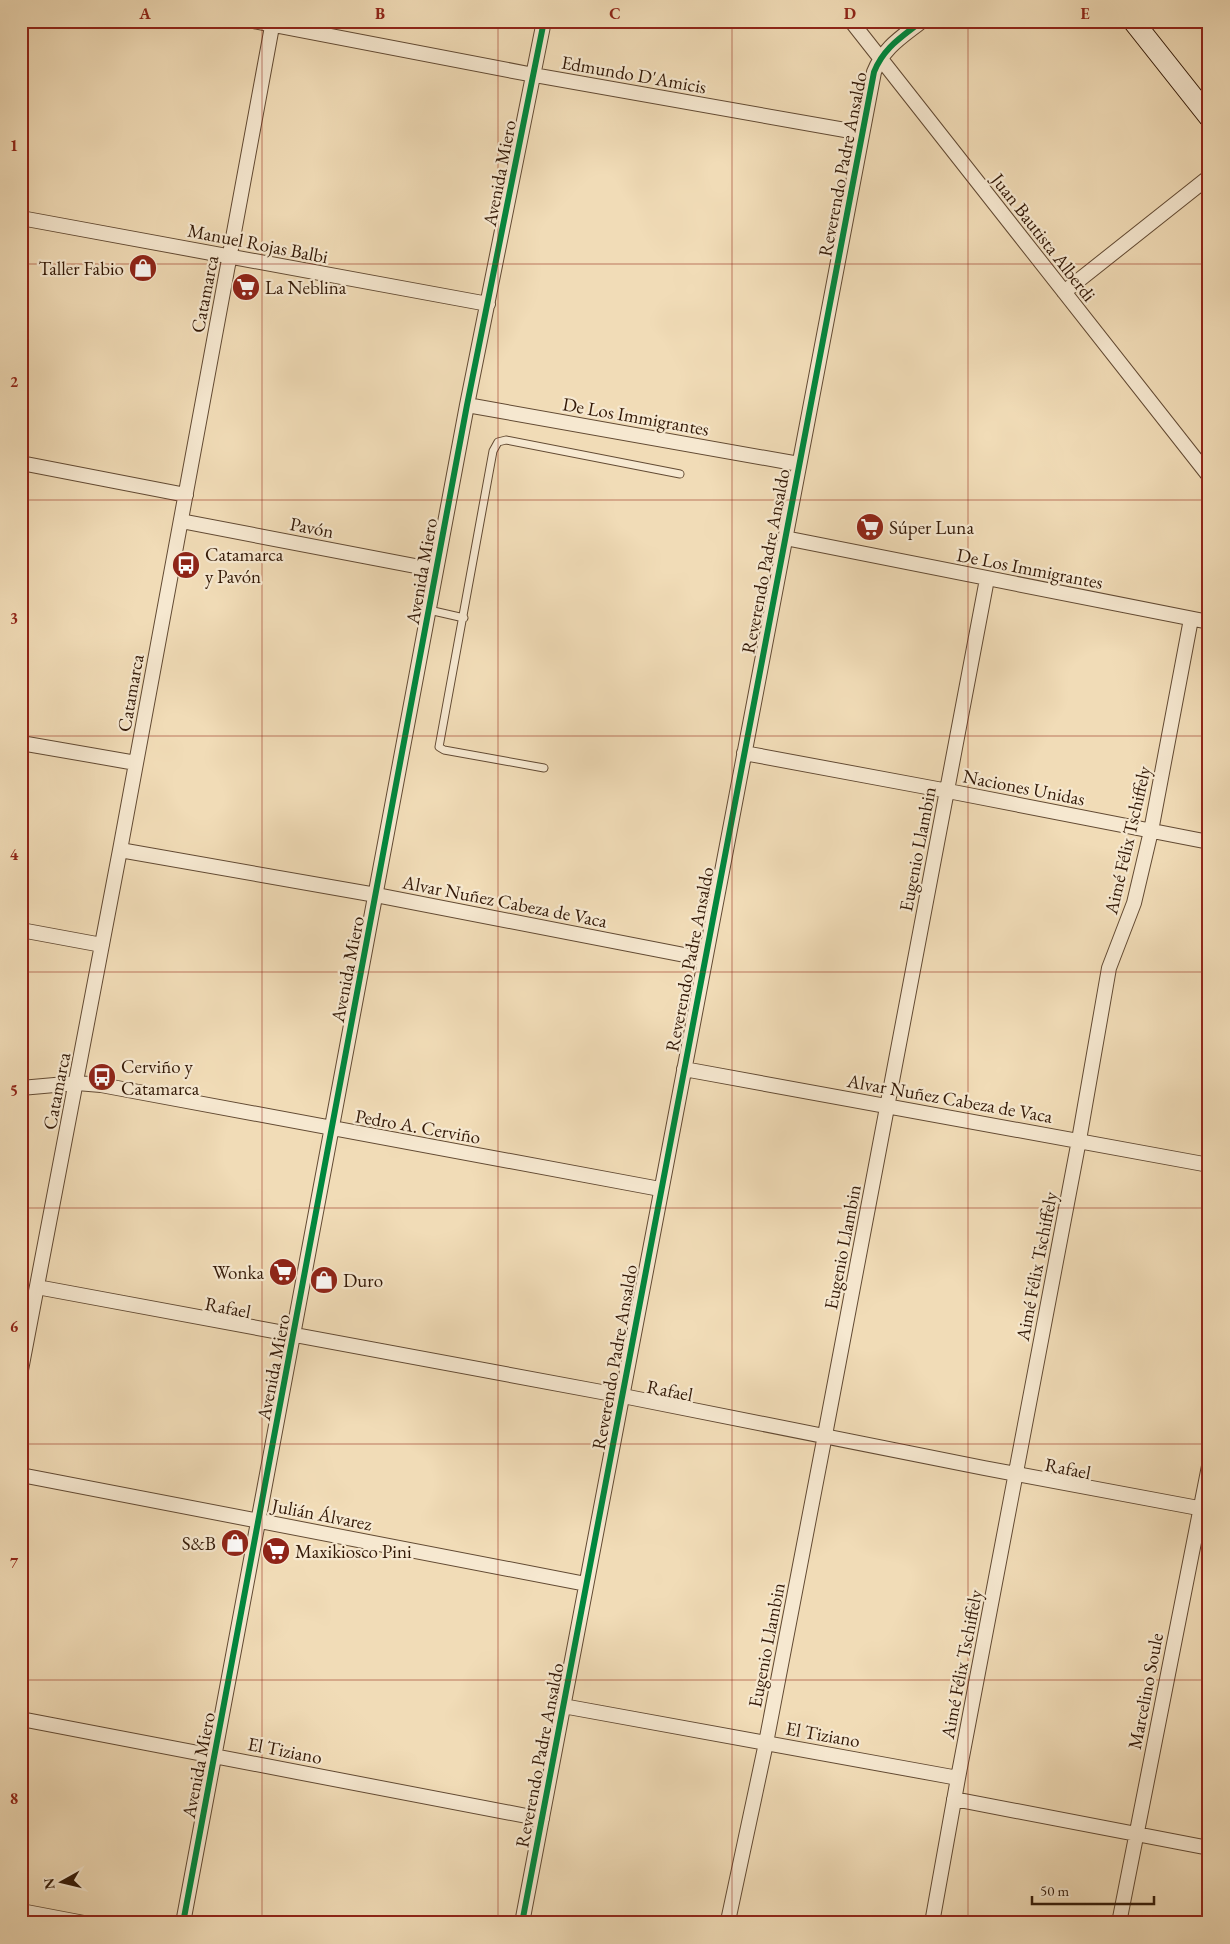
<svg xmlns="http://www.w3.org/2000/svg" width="1230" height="1944" font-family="'EB Garamond',serif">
	<rect width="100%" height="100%" fill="#f1dcb7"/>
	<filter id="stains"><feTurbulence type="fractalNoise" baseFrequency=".004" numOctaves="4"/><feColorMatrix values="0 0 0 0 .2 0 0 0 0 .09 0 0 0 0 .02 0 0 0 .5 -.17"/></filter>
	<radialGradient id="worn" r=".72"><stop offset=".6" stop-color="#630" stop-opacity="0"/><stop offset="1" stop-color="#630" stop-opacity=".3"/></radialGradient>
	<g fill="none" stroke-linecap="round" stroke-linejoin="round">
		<defs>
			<path id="lane" d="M 429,610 L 464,618
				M 544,768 L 444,750 L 439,747 L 493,451 L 498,442 L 506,440 L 680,474"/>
			<path id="street" d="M 253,21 L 534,75 L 862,133
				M 851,21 L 1209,476
				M 21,218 L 488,304
				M 1064,292 L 1209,177
				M 467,405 L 799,464
				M 21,463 L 186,495
				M 181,521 L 436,570
				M 785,538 L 1209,622
				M 21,743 L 136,763
				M 744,753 L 948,791 L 1209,842
				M 120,850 L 376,895 L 705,959
				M 21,930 L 102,945
				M 684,1069 L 1209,1165
				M 21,1088 L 77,1083 L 101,1085 L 660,1189
				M 37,1287 L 623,1396 L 984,1468 L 1209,1510
				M 21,1370 L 120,850 L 273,21
				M 21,1475 L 586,1584
				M 563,1706 L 958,1778
				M 21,1719 L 542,1819
				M 954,1799 L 1209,1848
				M 21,1911 L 84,1923
				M 728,1921 L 766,1743 L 825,1435 L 987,579
				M 183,1923 L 467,405 L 544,21
				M 522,1923 L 874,72 C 884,47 902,37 922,21
				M 932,1923 L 958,1778 L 1079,1140 L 1109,968 L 1134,903 L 1151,831 L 1191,619
				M 1119,1923 L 1209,1466"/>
			<path id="secondary" d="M 1133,21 L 1209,117"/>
		</defs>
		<!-- lane casing -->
		<use href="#lane" stroke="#624a33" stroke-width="9"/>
		<!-- street casing -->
		<use href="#street" stroke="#624a33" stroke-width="16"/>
		<!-- secondary casing -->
		<use href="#secondary" stroke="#331907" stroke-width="22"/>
		<!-- lane -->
		<use href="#lane" stroke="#f6e8d0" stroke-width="7"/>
		<!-- street -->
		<use href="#street" stroke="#f6e8d0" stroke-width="14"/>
		<!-- secondary -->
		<use href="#secondary" stroke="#f6e8d0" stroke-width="20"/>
		<defs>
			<path id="cycleway" d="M 183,1923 L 467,405 L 544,21
				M 522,1923 L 874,72 C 884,47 902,37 922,21"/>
		</defs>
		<!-- cycleway casing -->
		<use href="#cycleway" stroke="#f6e8d0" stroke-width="9"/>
		<!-- cycleway -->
		<use href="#cycleway" stroke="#00873e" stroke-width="6"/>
	</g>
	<!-- grid -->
	<path fill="none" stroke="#8f2418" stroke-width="1" stroke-opacity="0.55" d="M 262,21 L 262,1923M 498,21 L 498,1923M 732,21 L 732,1923M 968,21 L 968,1923M 21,264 L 1209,264M 21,500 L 1209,500M 21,736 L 1209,736M 21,972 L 1209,972M 21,1208 L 1209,1208M 21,1444 L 1209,1444M 21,1680 L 1209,1680"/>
	<!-- icons -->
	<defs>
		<symbol id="shop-disc" viewBox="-11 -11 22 22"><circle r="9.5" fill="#8f2418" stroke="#f6e8d0"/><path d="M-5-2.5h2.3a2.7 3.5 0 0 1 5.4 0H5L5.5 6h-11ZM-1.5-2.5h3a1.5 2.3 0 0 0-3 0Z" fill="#fff"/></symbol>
		<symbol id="supermarket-disc" viewBox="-11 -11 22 22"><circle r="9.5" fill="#8f2418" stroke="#f6e8d0"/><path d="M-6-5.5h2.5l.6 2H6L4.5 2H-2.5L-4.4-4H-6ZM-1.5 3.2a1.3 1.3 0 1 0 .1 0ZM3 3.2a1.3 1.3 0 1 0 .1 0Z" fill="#fff"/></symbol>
		<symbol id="bus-disc" viewBox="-11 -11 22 22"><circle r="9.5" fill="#8f2418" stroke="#f6e8d0"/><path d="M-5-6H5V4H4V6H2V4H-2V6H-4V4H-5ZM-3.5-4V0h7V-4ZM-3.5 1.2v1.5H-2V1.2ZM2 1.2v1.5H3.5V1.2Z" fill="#fff"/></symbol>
	</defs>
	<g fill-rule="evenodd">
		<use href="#shop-disc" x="127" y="252" width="32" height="32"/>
		<use href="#supermarket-disc" x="230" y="271" width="32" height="32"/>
		<use href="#supermarket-disc" x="854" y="511" width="32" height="32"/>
		<use href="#bus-disc" x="170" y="549" width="32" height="32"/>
		<use href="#bus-disc" x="86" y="1061" width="32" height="32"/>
		<use href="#supermarket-disc" x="267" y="1256" width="32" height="32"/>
		<use href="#shop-disc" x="308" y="1264" width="32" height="32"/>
		<use href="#shop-disc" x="219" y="1527" width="32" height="32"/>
		<use href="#supermarket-disc" x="260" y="1535" width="32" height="32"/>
	</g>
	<g text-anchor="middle" stroke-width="4.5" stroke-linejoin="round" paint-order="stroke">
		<!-- street labels -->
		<g font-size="19" fill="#331907" stroke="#f6e8d0">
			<text transform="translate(634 74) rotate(10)" y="7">Edmundo D'Amicis</text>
			<text transform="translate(842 164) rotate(-79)" y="7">Reverendo Padre Ansaldo</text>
			<text transform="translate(499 173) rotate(-79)" y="7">Avenida Miero</text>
			<text transform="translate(1044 237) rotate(52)" y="7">Juan Bautista Alberdi</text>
			<text transform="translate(258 243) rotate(11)" y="7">Manuel Rojas Balbi</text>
			<text transform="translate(204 294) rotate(-79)" y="7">Catamarca</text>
			<text transform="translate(636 416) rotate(10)" y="7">De Los Immigrantes</text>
			<text transform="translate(312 527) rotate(11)" y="7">Pavón</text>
			<text transform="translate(765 561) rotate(-79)" y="7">Reverendo Padre Ansaldo</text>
			<text transform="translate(1030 568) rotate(11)" y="7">De Los Immigrantes</text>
			<text transform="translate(421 571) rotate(-80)" y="7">Avenida Miero</text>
			<text transform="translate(130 693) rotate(-80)" y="7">Catamarca</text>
			<text transform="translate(1024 787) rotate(11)" y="7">Naciones Unidas</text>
			<text transform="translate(1127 840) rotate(-77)" y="7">Aimé Félix Tschiffely</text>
			<text transform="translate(917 849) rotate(-79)" y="7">Eugenio Llambin</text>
			<text transform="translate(505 901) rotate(11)" y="7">Alvar Nuñez Cabeza de Vaca</text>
			<text transform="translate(689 959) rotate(-79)" y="7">Reverendo Padre Ansaldo</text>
			<text transform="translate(347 969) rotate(-79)" y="7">Avenida Miero</text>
			<text transform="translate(56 1091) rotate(-79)" y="7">Catamarca</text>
			<text transform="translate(950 1098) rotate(10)" y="7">Alvar Nuñez Cabeza de Vaca</text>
			<text transform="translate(418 1126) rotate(10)" y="7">Pedro A. Cerviño</text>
			<text transform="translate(842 1247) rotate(-79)" y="7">Eugenio Llambin</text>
			<text transform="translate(1036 1266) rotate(-79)" y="7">Aimé Félix Tschiffely</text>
			<text transform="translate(228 1307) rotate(11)" y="7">Rafael</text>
			<text transform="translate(614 1357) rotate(-80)" y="7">Reverendo Padre Ansaldo</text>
			<text transform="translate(273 1367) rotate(-79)" y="7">Avenida Miero</text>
			<text transform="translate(670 1390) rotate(11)" y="7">Rafael</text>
			<text transform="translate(1068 1468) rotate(11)" y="7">Rafael</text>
			<text transform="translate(322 1514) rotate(11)" y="7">Julián Álvarez</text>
			<text transform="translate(766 1645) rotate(-79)" y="7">Eugenio Llambin</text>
			<text transform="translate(961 1664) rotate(-79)" y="7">Aimé Félix Tschiffely</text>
			<text transform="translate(1145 1691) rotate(-79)" y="7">Marcelino Soule</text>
			<text transform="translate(823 1734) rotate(10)" y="7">El Tiziano</text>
			<text transform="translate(285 1750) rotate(11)" y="7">El Tiziano</text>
			<text transform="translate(539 1755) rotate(-79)" y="7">Reverendo Padre Ansaldo</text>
			<text transform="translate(198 1765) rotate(-79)" y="7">Avenida Miero</text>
		</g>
		<!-- poi labels -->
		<g font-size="19" fill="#331907" stroke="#f6e8d0" text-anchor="start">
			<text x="124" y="275" text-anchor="end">Taller Fabio</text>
			<text x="265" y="294">La Neblina</text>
			<text x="889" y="534">Súper Luna</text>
			<text x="205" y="561">Catamarca<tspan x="205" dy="22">y Pavón</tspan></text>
			<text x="121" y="1073">Cerviño y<tspan x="121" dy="22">Catamarca</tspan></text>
			<text x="264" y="1279" text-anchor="end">Wonka</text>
			<text x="343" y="1287">Duro</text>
			<text x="216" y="1550" text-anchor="end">S&amp;B</text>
			<text x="295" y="1558">Maxikiosco Pini</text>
		</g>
	</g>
	<!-- margin -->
	<rect width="1230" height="1944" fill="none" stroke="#f1dcb7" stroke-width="55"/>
	<!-- north arrow -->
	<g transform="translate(62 1882) rotate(262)" stroke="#f6e8d0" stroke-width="4" paint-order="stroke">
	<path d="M0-4L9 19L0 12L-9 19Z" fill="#331907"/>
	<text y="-8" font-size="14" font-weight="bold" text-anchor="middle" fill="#331907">N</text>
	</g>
	<!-- scale -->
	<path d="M1032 1896v8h122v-8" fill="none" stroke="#331907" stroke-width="2.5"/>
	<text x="1040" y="1896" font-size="15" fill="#331907" stroke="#f6e8d0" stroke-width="4" paint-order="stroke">50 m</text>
	<rect x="28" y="28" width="1174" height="1888" fill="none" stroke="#8f2418" stroke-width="2"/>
	<g font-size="16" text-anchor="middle" font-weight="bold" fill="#8f2418">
		<text x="145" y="19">A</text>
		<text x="380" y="19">B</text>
		<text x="615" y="19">C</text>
		<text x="850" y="19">D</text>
		<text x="1085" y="19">E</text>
		<text x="14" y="151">1</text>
		<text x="14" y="387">2</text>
		<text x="14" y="624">3</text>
		<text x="14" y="860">4</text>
		<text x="14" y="1096">5</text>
		<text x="14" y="1332">6</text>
		<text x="14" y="1568">7</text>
		<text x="14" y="1804">8</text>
	</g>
	<rect width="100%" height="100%" filter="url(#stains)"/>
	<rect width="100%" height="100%" fill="url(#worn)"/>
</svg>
